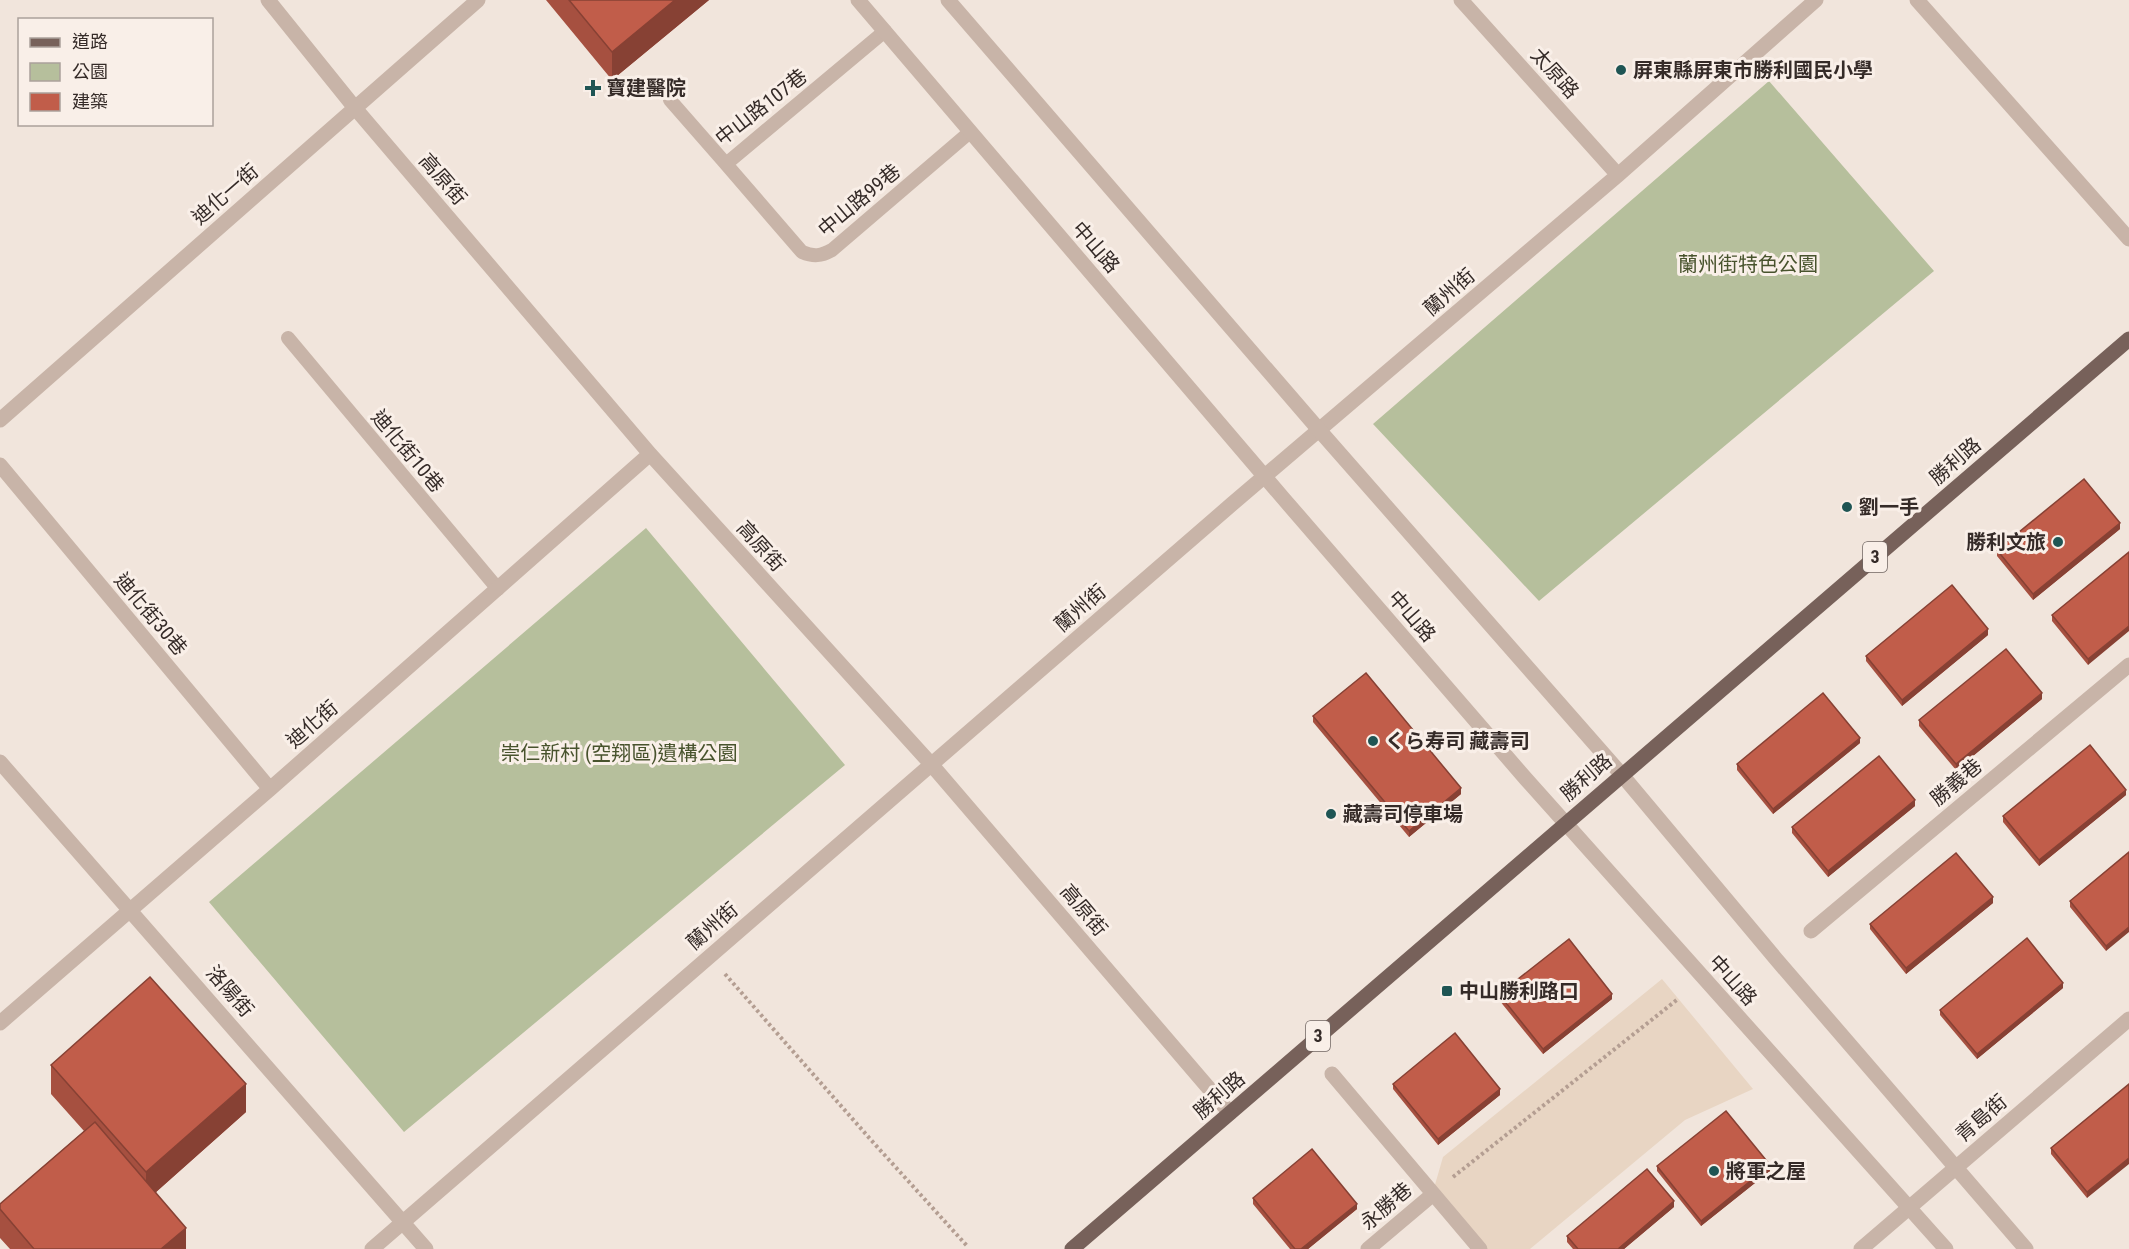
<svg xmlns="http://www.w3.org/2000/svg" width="2129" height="1249" font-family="'Roboto Condensed','Noto Sans TC','Noto Sans JP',sans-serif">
	<rect width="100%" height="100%" fill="#f1e5dc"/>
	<!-- green -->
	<path fill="#b6bf9c" d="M 1769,81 L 1934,271 L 1539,601 L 1373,424 Z
		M 646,528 L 845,765 L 404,1132 L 209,902 Z"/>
	<!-- plaza -->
	<path fill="#e8d5c3" d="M 1662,979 L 1753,1089 L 1685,1120 L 1530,1249 L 1480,1249 L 1432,1195 L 1443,1157 Z"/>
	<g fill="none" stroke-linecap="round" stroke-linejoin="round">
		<!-- path -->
		<path stroke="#b49e92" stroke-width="4" stroke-dasharray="3 3" stroke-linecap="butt" d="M 725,974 L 871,1140 L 968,1247
			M 1453,1177 L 1678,999"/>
		<!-- service -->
		<path stroke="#c8b4a8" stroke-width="14" d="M 670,100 L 726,164 L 885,31
			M 726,164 L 802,252 C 814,257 821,256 832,250 L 970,132
			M 288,338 L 498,589"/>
		<!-- pedestrian -->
		<path stroke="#c8b4a8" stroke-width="15" d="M 1811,931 L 2129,665
			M 1332,1074 L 1480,1249
			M 1368,1249 L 1432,1195"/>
		<!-- minor -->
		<path stroke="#c8b4a8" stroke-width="15" d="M 268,0 L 355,108 L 650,454 L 931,764 L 1230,1113
			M 1461,0 L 1618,175
			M 1917,0 L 2129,239
			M 0,420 L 478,0
			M 0,465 L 270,789
			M 0,762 L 426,1249
			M 0,1023 L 270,789 L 650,454
			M 372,1249 L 1232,504 L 1618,175 L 1816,0
			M 1861,1249 L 2129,1019"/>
		<!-- tertiary -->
		<path stroke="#c8b4a8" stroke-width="15" d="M 858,0 L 1283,498 L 1526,779 L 1946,1249
			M 948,0 L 1320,431 L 1622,775 L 1776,959 L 2026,1249"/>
		<!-- primary -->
		<path stroke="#77615a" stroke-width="15" d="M 1072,1249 L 2129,339"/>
	</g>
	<!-- wall -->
	<path fill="#a65040" d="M 546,0 L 709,0 L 612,80 Z
		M 2120,529 L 2033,600 L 1997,556 L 1997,550 Z
		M 2129,552 L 2088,665 L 2052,621 L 2052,615 Z
		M 1988,635 L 1902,706 L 1866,661 L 1866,656 Z
		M 2042,699 L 1956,770 L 1919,726 L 1919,720 Z
		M 1313,716 L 1461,794 L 1409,837 L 1313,722 Z
		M 1860,743 L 1773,814 L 1737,770 L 1737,764 Z
		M 2126,795 L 2039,866 L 2003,822 L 2003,816 Z
		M 1915,806 L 1828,877 L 1792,833 L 1792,827 Z
		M 2129,852 L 2106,951 L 2070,907 L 2070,901 Z
		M 1993,903 L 1906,974 L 1870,929 L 1870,924 Z
		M 2063,988 L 1977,1059 L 1940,1015 L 1940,1010 Z
		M 1499,994 L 1612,999 L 1543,1054 L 1499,1000 Z
		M 51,1065 L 246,1112 L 156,1192 L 186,1249 L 10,1249 L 0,1238 L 0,1204 L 84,1131 L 51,1094 Z
		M 1393,1084 L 1500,1095 L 1438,1145 L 1393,1089 Z
		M 2129,1084 L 2087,1198 L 2051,1154 L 2051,1148 Z
		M 1657,1166 L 1770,1171 L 1701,1226 L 1657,1171 Z
		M 1253,1198 L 1357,1209 L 1308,1249 L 1290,1249 L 1253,1204 Z
		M 1674,1207 L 1624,1249 L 1573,1249 L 1567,1242 L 1567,1236 Z"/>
	<!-- shaded-wall -->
	<path fill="#874134" d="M 675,0 L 709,0 L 612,80 L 612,52 Z
		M 2120,523 L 2120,529 L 2033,600 L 2033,594 Z
		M 2129,626 L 2129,631 L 2088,665 L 2088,659 Z
		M 1988,629 L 1988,635 L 1902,706 L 1902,700 Z
		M 2042,693 L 2042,699 L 1956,770 L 1956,764 Z
		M 1860,738 L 1860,743 L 1773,814 L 1773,809 Z
		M 1461,788 L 1461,794 L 1409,837 L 1409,831 Z
		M 2126,790 L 2126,795 L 2039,866 L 2039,860 Z
		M 1915,800 L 1915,806 L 1828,877 L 1828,871 Z
		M 1993,897 L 1993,903 L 1906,974 L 1906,968 Z
		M 2129,927 L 2129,932 L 2106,951 L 2106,946 Z
		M 2063,983 L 2063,988 L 1977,1059 L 1977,1054 Z
		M 1612,994 L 1612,999 L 1543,1054 L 1543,1049 Z
		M 246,1084 L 246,1112 L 146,1201 L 146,1172 Z
		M 1500,1089 L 1500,1095 L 1438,1145 L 1438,1139 Z
		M 2129,1158 L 2129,1164 L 2087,1198 L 2087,1192 Z
		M 1770,1165 L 1770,1171 L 1701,1226 L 1701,1221 Z
		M 1674,1201 L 1674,1207 L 1624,1249 L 1618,1249 Z
		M 1357,1204 L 1357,1209 L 1308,1249 L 1301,1249 Z
		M 186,1228 L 186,1249 L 161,1249 Z"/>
	<!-- building -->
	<path fill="#c15d4a" stroke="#874134" stroke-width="1.5" d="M 569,0 L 675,0 L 612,52 Z
		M 2084,479 L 2120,523 L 2033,594 L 1997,550 Z
		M 2129,552 L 2129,626 L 2088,659 L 2052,615 Z
		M 1952,585 L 1988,629 L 1902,700 L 1866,656 Z
		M 2006,649 L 2042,693 L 1956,764 L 1919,720 Z
		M 1366,673 L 1461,788 L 1409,831 L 1313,716 Z
		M 1823,693 L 1860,738 L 1773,809 L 1737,764 Z
		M 2090,745 L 2126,790 L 2039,860 L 2003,816 Z
		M 1879,756 L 1915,800 L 1828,871 L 1792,827 Z
		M 2129,852 L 2129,927 L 2106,946 L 2070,901 Z
		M 1956,853 L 1993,897 L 1906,968 L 1870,924 Z
		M 2027,938 L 2063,983 L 1977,1054 L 1940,1010 Z
		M 1569,939 L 1612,994 L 1543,1049 L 1499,994 Z
		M 150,977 L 246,1084 L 146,1172 L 51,1065 Z
		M 1455,1033 L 1500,1089 L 1438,1139 L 1393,1084 Z
		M 2129,1084 L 2129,1158 L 2087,1192 L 2051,1148 Z
		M 1726,1111 L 1770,1165 L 1701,1221 L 1657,1166 Z
		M 95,1122 L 186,1228 L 161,1249 L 34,1249 L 0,1209 L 0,1204 Z
		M 1312,1149 L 1357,1204 L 1301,1249 L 1295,1249 L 1253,1198 Z
		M 1647,1169 L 1674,1201 L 1618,1249 L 1578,1249 L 1567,1236 Z"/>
	<!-- markers -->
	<g fill="#1f5554" stroke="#f9efe8" stroke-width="2">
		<circle cx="1621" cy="70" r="6"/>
		<path d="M590 79h6v6h6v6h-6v6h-6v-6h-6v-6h6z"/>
		<circle cx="1847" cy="507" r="6"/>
		<circle cx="2058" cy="542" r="6"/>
		<circle cx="1373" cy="741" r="6"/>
		<circle cx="1331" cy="814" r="6"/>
		<rect x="1441" y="985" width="12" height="12" rx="3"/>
		<circle cx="1714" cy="1171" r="6"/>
	</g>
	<g text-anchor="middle" stroke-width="6" stroke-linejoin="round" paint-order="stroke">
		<!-- shield labels -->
		<g fill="#f9efe8" stroke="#706662" stroke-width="1.5">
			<rect x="1863" y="542" width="24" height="30" rx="4.5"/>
			<rect x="1306" y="1021" width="24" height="30" rx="4.5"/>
		</g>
		<g font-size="18" font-weight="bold" fill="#352b28">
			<text x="1875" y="563">3</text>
			<text x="1318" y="1042">3</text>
		</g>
		<!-- poi labels -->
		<g font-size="20" font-weight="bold" fill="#352b28" stroke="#f9efe8" text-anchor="start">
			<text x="1633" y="77">屏東縣屏東市勝利國民小學</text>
			<text x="606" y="95">寶建醫院</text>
			<text x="1859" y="514">劉一手</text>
			<text x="2046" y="549" text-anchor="end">勝利文旅</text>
			<text x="1385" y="748">くら寿司 藏壽司</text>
			<text x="1343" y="821">藏壽司停車場</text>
			<text x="1459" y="998">中山勝利路口</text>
			<text x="1726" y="1178">將軍之屋</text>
		</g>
		<!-- street labels -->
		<g font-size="20" fill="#352b28" stroke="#f9efe8">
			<text transform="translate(1555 73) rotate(48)" y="7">太原路</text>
			<text transform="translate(761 107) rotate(-38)" y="7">中山路107巷</text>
			<text transform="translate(443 179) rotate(49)" y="7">高原街</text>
			<text transform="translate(225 194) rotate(-41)" y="7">迪化一街</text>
			<text transform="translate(859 200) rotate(-40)" y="7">中山路99巷</text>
			<text transform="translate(1096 247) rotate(49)" y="7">中山路</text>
			<text transform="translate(1449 292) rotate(-41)" y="7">蘭州街</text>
			<text transform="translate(408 451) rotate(50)" y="7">迪化街10巷</text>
			<text transform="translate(1955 461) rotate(-41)" y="7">勝利路</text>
			<text transform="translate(761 546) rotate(48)" y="7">高原街</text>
			<text transform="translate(1080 608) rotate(-41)" y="7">蘭州街</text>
			<text transform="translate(151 614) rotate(50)" y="7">迪化街30巷</text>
			<text transform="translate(1412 616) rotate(49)" y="7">中山路</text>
			<text transform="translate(312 724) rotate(-41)" y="7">迪化街</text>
			<text transform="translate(1586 777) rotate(-41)" y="7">勝利路</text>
			<text transform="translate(1956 782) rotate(-40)" y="7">勝義巷</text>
			<text transform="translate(1084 910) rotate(50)" y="7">高原街</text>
			<text transform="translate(712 926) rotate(-41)" y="7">蘭州街</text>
			<text transform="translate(1733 980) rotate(48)" y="7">中山路</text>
			<text transform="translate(230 991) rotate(49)" y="7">洛陽街</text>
			<text transform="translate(1219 1095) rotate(-41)" y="7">勝利路</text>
			<text transform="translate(1981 1118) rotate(-41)" y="7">青島街</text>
			<text transform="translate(1386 1206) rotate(-41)" y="7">永勝巷</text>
		</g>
		<!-- park labels -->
		<g font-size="20" fill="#48532d" stroke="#f9efe8">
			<text x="1748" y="271">蘭州街特色公園</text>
			<text x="619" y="760">崇仁新村 (空翔區)遺構公園</text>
		</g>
	</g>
	<!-- legend -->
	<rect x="18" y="18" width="195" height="108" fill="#f9efe8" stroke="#aba19b" stroke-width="1.5"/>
	<rect x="30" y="38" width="30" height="9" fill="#77615a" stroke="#aba19b" stroke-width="1.5"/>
	<text x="72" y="48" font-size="18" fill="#352b28">道路</text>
	<rect x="30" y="63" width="30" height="18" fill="#b6bf9c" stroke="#aba19b" stroke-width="1.5"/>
	<text x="72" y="78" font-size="18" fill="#352b28">公園</text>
	<rect x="30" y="93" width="30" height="18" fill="#c15d4a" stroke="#aba19b" stroke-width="1.5"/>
	<text x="72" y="108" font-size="18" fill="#352b28">建築</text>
</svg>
